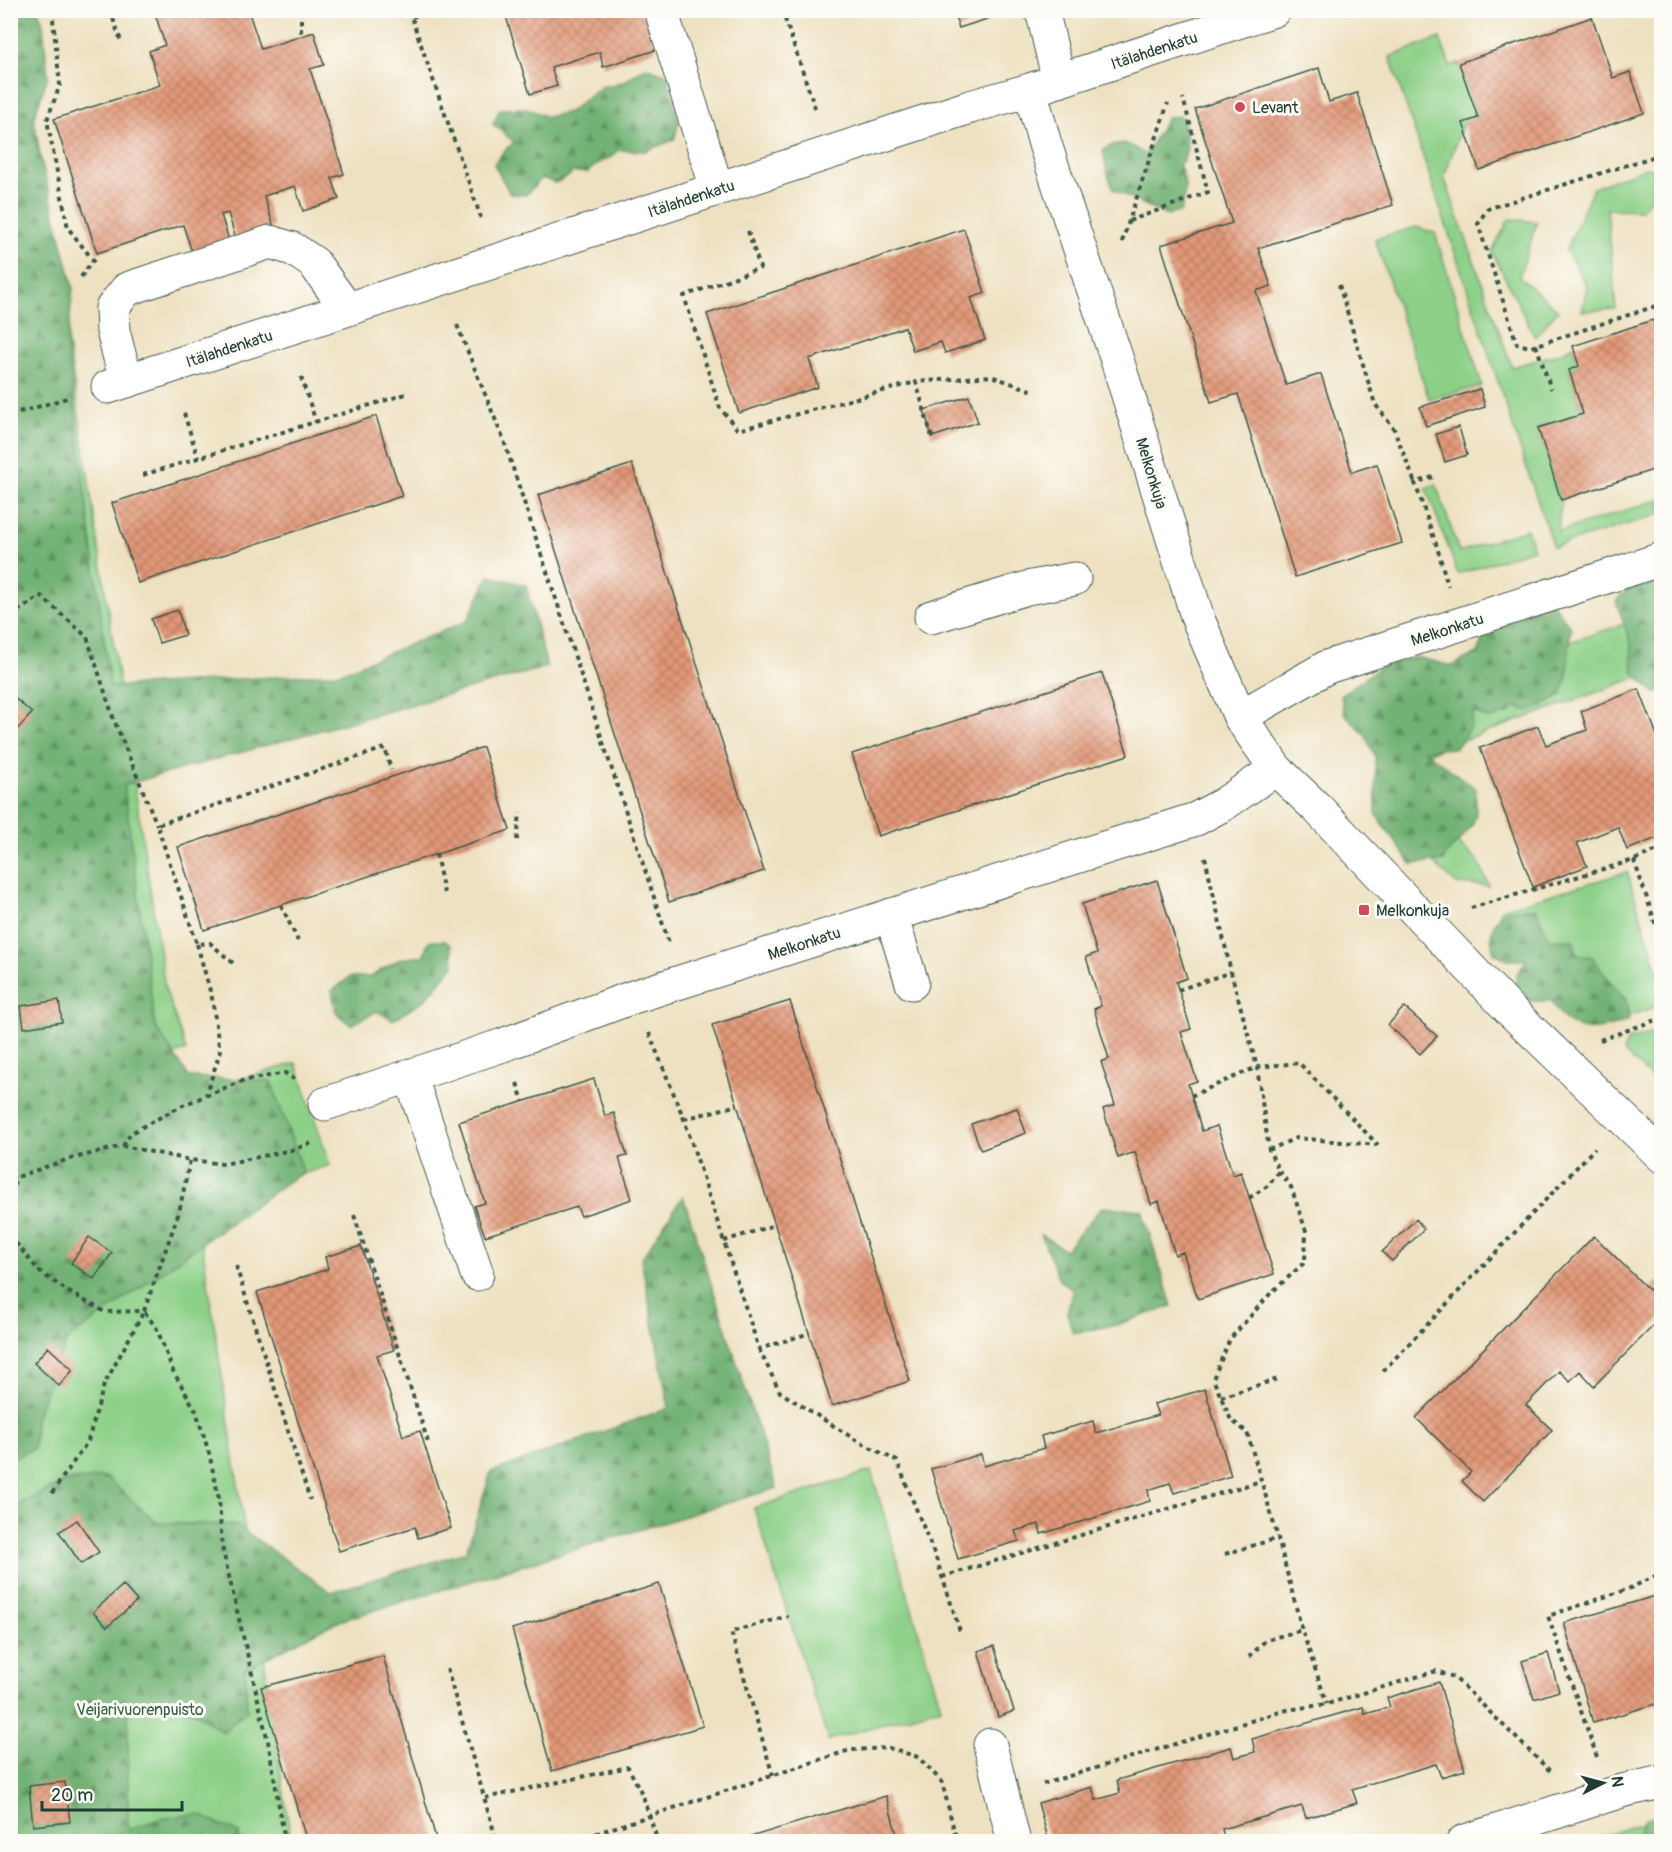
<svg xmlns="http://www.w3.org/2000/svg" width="1672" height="1852" font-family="Pangolin,sans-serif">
	<defs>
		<pattern id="forest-firs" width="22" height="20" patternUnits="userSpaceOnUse" patternTransform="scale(1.5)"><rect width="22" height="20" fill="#72b274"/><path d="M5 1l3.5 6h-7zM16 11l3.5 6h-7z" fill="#5d9260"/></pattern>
		<pattern id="building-cross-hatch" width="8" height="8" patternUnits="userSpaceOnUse" patternTransform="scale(1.5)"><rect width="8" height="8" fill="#e39878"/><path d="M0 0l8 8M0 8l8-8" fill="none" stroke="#b77d63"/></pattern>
	</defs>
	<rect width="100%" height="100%" fill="#fdfcf7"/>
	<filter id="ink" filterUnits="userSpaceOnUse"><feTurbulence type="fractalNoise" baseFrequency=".0167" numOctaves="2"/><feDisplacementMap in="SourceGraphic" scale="12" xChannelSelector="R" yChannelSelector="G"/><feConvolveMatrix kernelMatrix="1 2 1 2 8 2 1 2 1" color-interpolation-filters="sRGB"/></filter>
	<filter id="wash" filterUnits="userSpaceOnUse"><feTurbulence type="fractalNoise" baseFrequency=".008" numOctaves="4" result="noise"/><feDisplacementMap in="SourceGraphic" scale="24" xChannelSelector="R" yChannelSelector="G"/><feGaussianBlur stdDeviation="1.35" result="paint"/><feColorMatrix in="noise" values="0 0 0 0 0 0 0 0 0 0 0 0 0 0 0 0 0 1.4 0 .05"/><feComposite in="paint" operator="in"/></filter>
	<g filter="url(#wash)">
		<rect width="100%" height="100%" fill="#eee1c1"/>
		<!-- green -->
		<path fill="#8dd088" stroke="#56865e" stroke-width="1.5" d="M 18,10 L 165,988 L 186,1050 L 175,1054 L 181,1096 L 296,1063 L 330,1165 L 197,1209 L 291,1841 L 11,1842 L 10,11 Z
			M 1440,38 L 1450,66 L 1459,63 L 1478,118 L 1463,123 L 1444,177 L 1512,367 L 1561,353 L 1573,346 L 1579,366 L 1569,370 L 1583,414 L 1538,428 L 1561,500 L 1558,532 L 1661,499 L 1661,514 L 1553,547 L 1390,57 Z
			M 1645,168 L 1661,170 L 1661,198 L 1651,198 L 1642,210 L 1607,209 L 1616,309 L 1582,311 L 1587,286 L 1566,250 L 1593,188 Z
			M 1509,219 L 1537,222 L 1519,277 L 1558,310 L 1535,337 L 1492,252 Z
			M 1416,227 L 1435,233 L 1482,386 L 1429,399 L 1375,239 Z
			M 1436,484 L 1459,552 L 1527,529 L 1533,549 L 1458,574 L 1426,488 Z
			M 1661,612 L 1661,669 L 1409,760 L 1429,817 L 1478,861 L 1489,886 L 1457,884 L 1405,838 L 1394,699 Z
			M 1627,872 L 1661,980 L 1661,1005 L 1601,1025 L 1496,924 L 1501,909 Z
			M 1661,1031 L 1662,1031 L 1661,1087 L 1623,1051 L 1628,1040 Z
			M 871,1471 L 941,1707 L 828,1740 L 754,1508 Z
			M 1661,1817 L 1661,1841 L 1587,1841 Z"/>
		<!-- forest -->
		<path fill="url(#forest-firs)" stroke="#487854" stroke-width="1.5" d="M 38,10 L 43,24 L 48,76 L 32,124 L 73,287 L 67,347 L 110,687 L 340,673 L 467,621 L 489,576 L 526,585 L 547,667 L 124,785 L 155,1026 L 189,1077 L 271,1081 L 303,1171 L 67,1340 L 35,1419 L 34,1448 L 11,1460 L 10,11 Z
			M 646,67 L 667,75 L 679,122 L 674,140 L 645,151 L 618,150 C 608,162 599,160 588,172 L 573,172 L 567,177 L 555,183 L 542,178 L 526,195 L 510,194 L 494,164 L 504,151 L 514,142 L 493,124 L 500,109 L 526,108 L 547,117 L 569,112 L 601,87 L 623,82 Z
			M 1181,116 C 1186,130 1192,153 1179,165 C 1188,184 1185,193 1181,212 L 1165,215 L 1113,189 L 1107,172 L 1103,150 C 1122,139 1128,142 1145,155 L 1168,117 Z
			M 1661,571 L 1661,690 L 1655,693 L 1633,672 L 1631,643 L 1616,601 L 1626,591 Z
			M 1554,605 L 1571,628 L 1567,676 L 1561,695 L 1531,711 L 1513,706 L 1510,713 L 1489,719 L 1474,712 L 1471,726 L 1456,748 L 1424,750 L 1476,789 C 1475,798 1477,810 1475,818 C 1469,836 1449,845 1443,861 L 1411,864 L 1376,814 L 1375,756 L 1365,735 L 1344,713 L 1341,695 L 1381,667 L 1416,657 L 1452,666 L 1479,652 L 1484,627 Z
			M 1525,908 L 1536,909 L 1549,939 L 1573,940 L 1577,954 L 1592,957 L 1614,987 L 1626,999 L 1629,1020 C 1595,1034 1569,1036 1552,1001 L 1524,1001 L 1517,994 L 1516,975 L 1527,960 L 1509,960 L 1494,953 C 1489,938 1490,922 1505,912 C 1509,909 1519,909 1525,908 Z
			M 429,941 L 445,941 L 451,946 L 454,965 L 424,1001 L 393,1020 L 377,1011 L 351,1025 L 336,1012 L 332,991 L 350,977 L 370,977 L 400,959 L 423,956 Z
			M 683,1196 L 777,1488 L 336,1622 L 245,1669 L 247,1710 L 223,1732 L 194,1711 L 158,1705 L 128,1710 L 128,1830 L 159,1819 L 198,1814 L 239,1833 L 240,1841 L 11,1841 L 10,1542 L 14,1543 L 16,1506 L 66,1481 L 106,1477 L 158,1523 L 236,1525 L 331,1592 L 466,1552 L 491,1472 L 669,1408 L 641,1259 Z
			M 1102,1207 L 1142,1210 L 1172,1306 L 1116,1325 L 1073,1333 L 1067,1313 L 1073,1290 L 1060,1281 L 1041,1235 L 1065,1250 Z
			M 1661,1814 L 1661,1841 L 1635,1841 L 1644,1820 Z"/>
		<g id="blocks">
			<!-- building -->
			<path fill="url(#building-cross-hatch)" d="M 154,10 L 248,10 L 261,49 L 314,32 L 324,65 L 310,69 L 344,174 L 332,178 L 339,199 L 303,211 L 295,186 L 264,196 L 274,227 L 236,239 L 228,213 L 221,215 L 229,240 L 192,252 L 183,225 L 97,253 L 54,119 L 160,85 L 149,51 L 165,45 Z
				M 504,10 L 644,10 L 656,50 L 603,67 L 600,52 L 551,67 L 557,86 L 530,94 Z
				M 953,10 L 987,10 L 990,18 L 959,28 Z
				M 1592,17 L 1613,78 L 1630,72 L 1644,113 L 1479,170 L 1463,123 L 1478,118 L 1459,63 Z
				M 1319,68 L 1329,102 L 1357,93 L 1393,205 L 1258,248 L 1271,286 L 1256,291 L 1286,385 L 1321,374 L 1352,472 L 1377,464 L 1402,543 L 1295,577 L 1238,394 L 1211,402 L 1161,245 L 1232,223 L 1195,109 Z
				M 964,229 L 985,293 L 971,298 L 985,340 L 945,353 L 941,342 L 913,351 L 905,327 L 809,359 L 818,387 L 739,413 L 707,314 Z
				M 1653,320 L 1659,340 L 1662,340 L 1662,467 L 1561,500 L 1538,428 L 1583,414 L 1569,370 L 1579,366 L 1573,346 Z
				M 1480,389 L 1485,407 L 1426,426 L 1420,407 Z
				M 969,396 L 978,422 L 932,437 L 924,410 Z
				M 376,416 L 402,496 L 138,583 L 112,503 Z
				M 1459,427 L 1467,455 L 1445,462 L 1436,434 Z
				M 632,464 L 764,871 L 669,902 L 538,495 Z
				M 178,610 L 185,635 L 159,643 L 151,619 Z
				M 1102,673 L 1128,755 L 878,836 L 852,754 Z
				M 1639,689 L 1662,748 L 1662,836 L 1627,850 L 1618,827 L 1577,843 L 1587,866 L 1533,887 L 1480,748 L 1538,726 L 1546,745 L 1587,730 L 1581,711 Z
				M 10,694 L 32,713 L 14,733 L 10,729 Z
				M 483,747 L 510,830 L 204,930 L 178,847 Z
				M 1157,880 L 1187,978 L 1176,982 L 1191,1029 L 1181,1032 L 1197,1081 L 1188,1084 L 1202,1131 L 1217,1126 L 1233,1175 L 1241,1172 L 1274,1274 L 1198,1299 L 1183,1252 L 1175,1255 L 1159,1201 L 1151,1204 L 1135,1152 L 1118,1158 L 1103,1109 L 1115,1105 L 1101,1062 L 1109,1059 L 1094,1009 L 1101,1006 L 1086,957 L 1097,953 L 1082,904 Z
				M 59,1000 L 62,1022 L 24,1028 L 21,1006 Z
				M 790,1001 L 910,1381 L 832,1406 L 712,1025 Z
				M 1404,1007 L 1437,1036 L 1420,1054 L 1388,1025 Z
				M 594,1079 L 605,1116 L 614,1113 L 627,1156 L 619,1158 L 632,1199 L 581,1216 L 577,1207 L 485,1236 L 474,1206 L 485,1203 L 459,1122 Z
				M 1017,1108 L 1026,1133 L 981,1150 L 971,1124 Z
				M 1416,1219 L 1424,1229 L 1392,1261 L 1382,1252 Z
				M 1594,1236 L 1649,1290 L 1658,1281 L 1662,1284 L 1662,1317 L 1594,1386 L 1580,1371 L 1570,1381 L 1559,1371 L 1526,1405 L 1552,1430 L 1483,1502 L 1462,1481 L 1471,1472 L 1416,1418 Z
				M 89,1237 L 112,1253 L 94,1279 L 71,1263 Z
				M 361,1246 L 394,1350 L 377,1355 L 403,1436 L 420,1431 L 451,1528 L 418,1538 L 415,1527 L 339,1551 L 257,1292 L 328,1269 L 325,1257 Z
				M 48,1347 L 73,1370 L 59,1386 L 34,1363 Z
				M 1205,1389 L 1231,1476 L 1174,1493 L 1170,1483 L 1148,1490 L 1150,1501 L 1041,1534 L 1039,1524 L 1015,1531 L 1019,1541 L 958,1559 L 931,1469 L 981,1454 L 984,1466 L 1044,1448 L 1041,1436 L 1093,1421 L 1096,1433 L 1158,1415 L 1154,1404 Z
				M 77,1520 L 99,1552 L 81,1564 L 59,1532 Z
				M 659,1584 L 703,1726 L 552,1771 L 512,1629 Z
				M 123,1585 L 137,1601 L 107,1627 L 93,1612 Z
				M 1662,1594 L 1662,1702 L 1593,1723 L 1564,1623 Z
				M 994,1646 L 1014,1711 L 998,1717 L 978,1651 Z
				M 1548,1653 L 1559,1691 L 1534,1699 L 1522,1661 Z
				M 383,1656 L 437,1842 L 307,1842 L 261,1687 Z
				M 1439,1682 L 1465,1770 L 1441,1777 L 1436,1764 L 1352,1789 L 1357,1803 L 1306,1818 L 1302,1806 L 1222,1829 L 1225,1842 L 1049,1842 L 1038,1803 L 1092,1787 L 1096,1800 L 1120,1793 L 1117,1780 L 1231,1747 L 1234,1758 L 1255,1752 L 1252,1739 L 1363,1707 L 1365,1714 L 1390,1707 L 1387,1698 Z
				M 65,1782 L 70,1822 L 33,1826 L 29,1786 Z
				M 886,1796 L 899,1842 L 737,1842 L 737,1841 Z"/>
		</g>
	</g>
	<g filter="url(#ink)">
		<use href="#blocks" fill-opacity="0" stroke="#3e5649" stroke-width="1.5"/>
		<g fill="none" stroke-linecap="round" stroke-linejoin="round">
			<defs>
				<path id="minor" d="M 661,10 L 717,189
					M 1040,10 L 1043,14 L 1059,81
					M 1030,90 L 1045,144 L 1118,363 L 1198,619 L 1240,717 L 1276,769 L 1318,809 L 1511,1011 L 1662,1156
					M 126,381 L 113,331 L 112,308 L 127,289 L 270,242 L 293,249 L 314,263 L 347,309
					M 108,387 L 970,107 L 1030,90 L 1274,10
					M 931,617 L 1027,588 L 1074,579
					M 1240,717 L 1327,667 L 1662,559
					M 891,915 L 912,983
					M 410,1075 L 477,1274
					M 325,1104 L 503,1045 L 633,997 L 1196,819 L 1224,804 L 1276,769
					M 990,1745 L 1014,1842
					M 1463,1842 L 1621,1791 L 1662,1782"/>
			</defs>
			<!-- minor casing -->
			<use href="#minor" stroke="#3e5649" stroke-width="35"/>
			<!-- path -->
			<path stroke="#3e5649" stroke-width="4" stroke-dasharray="4.5 4.5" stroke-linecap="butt" d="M 52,10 L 60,85 L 47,120 L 68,228 L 93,260 L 98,260
				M 110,10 L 122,44
				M 301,10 L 301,36
				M 409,10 L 481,218
				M 782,10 L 816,111
				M 412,17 L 434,10
				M 1662,154 L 1487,209 L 1478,224 L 1517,344 L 1531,347 L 1662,304
				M 1129,221 L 1208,192 L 1183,98
				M 748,231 L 760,268 L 684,296 L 720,408 L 738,430 L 916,382
				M 1122,242 L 1168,103
				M 81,277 L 93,260
				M 1339,285 L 1375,404 L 1394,429 L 1415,483
				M 457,325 L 504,441 L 669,943
				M 1536,345 L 1551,389
				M 301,377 L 316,422
				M 10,413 L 24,411 L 70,397
				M 184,413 L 198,458
				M 932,437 L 916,382 L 991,376 L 1033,391
				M 143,475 L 406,394
				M 1433,477 L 1415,483 L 1437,547 L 1448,586
				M 10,616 L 41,596 L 87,637 L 114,720 L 157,825
				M 517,840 L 520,813
				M 436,854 L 444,893
				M 1205,857 L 1231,972 L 1257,1067 L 1269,1150 L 1279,1171 L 1269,1185 L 1249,1198
				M 1634,860 L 1662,943
				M 281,905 L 298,941
				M 1471,908 L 1634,860 L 1662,848
				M 197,944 L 212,998 L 220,1052 L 206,1095
				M 233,963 L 210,943 L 197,944 L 157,825 L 385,748 L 391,770
				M 1178,990 L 1231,972
				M 649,1033 L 684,1119 L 759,1349 L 810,1333
				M 1600,1040 L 1662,1018
				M 517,1083 L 523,1101
				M 1191,1096 L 1257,1067 L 1299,1063 L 1378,1145
				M 684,1119 L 738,1105
				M 123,1146 L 131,1133 L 183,1105 L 242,1081 L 285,1073 L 294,1079
				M 1269,1150 L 1296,1138 L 1377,1145
				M 1279,1171 L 1291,1187 L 1306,1231 L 1305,1262 L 1270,1294 L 1230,1339 L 1213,1379 L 1231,1420 L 1247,1432 L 1278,1538 L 1302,1630 L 1327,1704
				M 10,1174 L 17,1177 L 66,1160 L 123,1146 L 190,1160 L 224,1164 L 292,1150 L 312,1143
				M 10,1194 L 17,1177
				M 354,1215 L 429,1445
				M 10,1236 L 40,1272 L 69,1292 L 105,1312 L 144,1311 L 179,1212 L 190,1160
				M 724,1241 L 775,1225
				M 236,1266 L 310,1500
				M 759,1349 L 780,1392 L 856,1440 L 897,1461 L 937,1561 L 960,1631
				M 1383,1371 L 1595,1148
				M 1221,1397 L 1281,1378
				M 52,1493 L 88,1441 L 104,1385 L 144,1311 L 157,1329 L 173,1371 L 196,1411 L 209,1453 L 219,1499 L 222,1547 L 269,1746 L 285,1842
				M 1225,1554 L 1278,1538
				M 942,1577 L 1261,1481
				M 1249,1657 L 1266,1640 L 1302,1630
				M 447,1669 L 497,1842
				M 1597,1757 L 1548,1616 L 1628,1589 L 1662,1573
				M 773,1776 L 731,1632 L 788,1616
				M 1043,1784 L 1287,1710 L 1327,1704 L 1436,1671 L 1454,1677 L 1550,1771
				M 485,1798 L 628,1767 L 643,1796 L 658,1842
				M 570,1842 L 850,1750 L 889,1748 L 918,1757 L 942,1782 L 957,1842"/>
			<!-- minor -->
			<use href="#minor" stroke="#fff" stroke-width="33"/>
		</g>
	</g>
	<!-- markers -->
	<g fill="#d1495b" stroke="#fdfcf7" stroke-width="2">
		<circle cx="1240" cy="107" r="6"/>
		<rect x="1358" y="904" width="12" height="12" rx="3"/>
	</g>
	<g text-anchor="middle" stroke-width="6" stroke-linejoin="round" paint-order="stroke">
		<!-- street labels -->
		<g font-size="16" fill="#1f3d34" stroke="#fdfcf7">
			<text transform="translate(1154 50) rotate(-18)" y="6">Itälahdenkatu</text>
			<text transform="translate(691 198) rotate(-18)" y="6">Itälahdenkatu</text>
			<text transform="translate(229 348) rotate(-18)" y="6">Itälahdenkatu</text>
			<text transform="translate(1152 473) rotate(73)" y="6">Melkonkuja</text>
			<text transform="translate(1447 629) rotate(-18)" y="6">Melkonkatu</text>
			<text transform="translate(804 943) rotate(-18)" y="6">Melkonkatu</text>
		</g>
		<!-- poi labels -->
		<g font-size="16" fill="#1f3d34" stroke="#fdfcf7" text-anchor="start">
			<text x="1252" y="113">Levant</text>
			<text x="1376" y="916">Melkonkuja</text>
		</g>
		<!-- park labels -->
		<g font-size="16" fill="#3a6249" stroke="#fdfcf7">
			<text x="140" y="1715">Veijarivuorenpuisto</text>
		</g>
	</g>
	<!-- margin -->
	<rect width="1672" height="1852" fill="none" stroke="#fdfcf7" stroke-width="36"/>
	<!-- north arrow -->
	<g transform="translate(1603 1783) rotate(84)" stroke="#fdfcf7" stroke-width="4.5" paint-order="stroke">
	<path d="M0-4.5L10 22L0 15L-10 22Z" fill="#1f3d34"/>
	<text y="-9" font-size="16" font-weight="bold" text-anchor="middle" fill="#1f3d34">N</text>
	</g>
	<!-- scale -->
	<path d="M42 1801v9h140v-9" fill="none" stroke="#1f3d34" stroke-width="3"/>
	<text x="51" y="1801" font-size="18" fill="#1f3d34" stroke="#fdfcf7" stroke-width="4.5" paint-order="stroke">20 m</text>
</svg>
